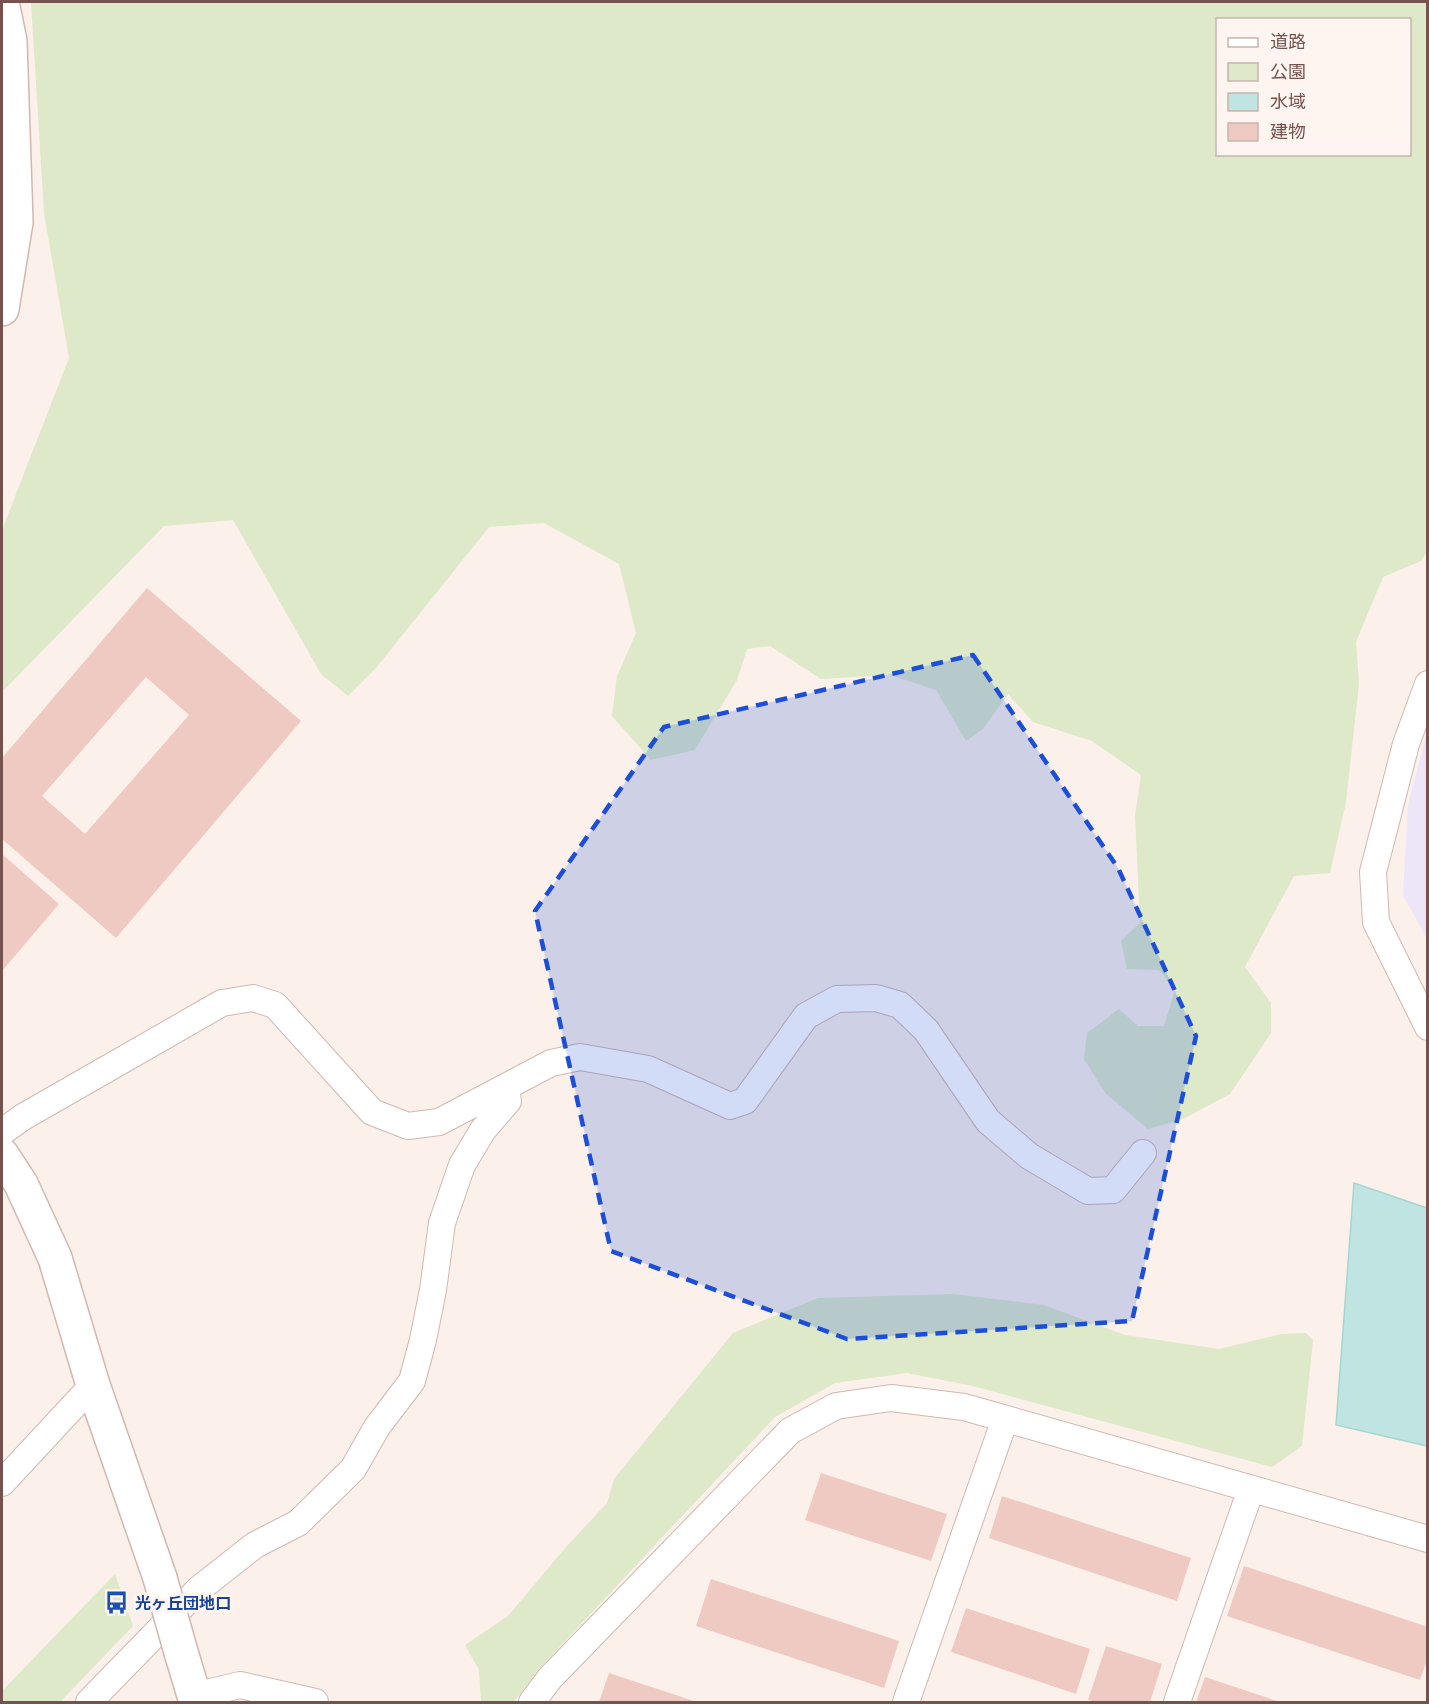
<svg xmlns="http://www.w3.org/2000/svg" width="1429" height="1704" font-family="'Golos Text','Noto Sans JP',sans-serif">
	<rect width="100%" height="100%" fill="#fbf0ea"/>
	<!-- education -->
	<path fill="#ede6f8" d="M 1427,731 L 1427,939 L 1403,895 L 1408,805 Z"/>
	<!-- green -->
	<path fill="#dde9c8" fill-rule="evenodd" d="M 31,2 L 1427,2 L 1427,551 L 1421,561 L 1383,577 L 1356,642 L 1359,684 L 1346,802 L 1330,873 L 1294,876 L 1245,967 L 1271,1003 L 1271,1033 L 1230,1094 L 1183,1119 L 1148,1129 L 1106,1094 L 1084,1059 L 1087,1033 L 1119,1009 L 1138,1026 L 1164,1026 L 1175,990 L 1159,970 L 1127,969 L 1121,941 L 1140,923 L 1135,815 L 1141,775 L 1092,741 L 1033,722 L 1008,694 L 983,729 L 966,741 L 936,690 L 890,675 L 821,679 L 770,646 L 747,649 L 737,680 L 695,750 L 651,760 L 612,716 L 617,676 L 636,633 L 619,564 L 544,523 L 489,527 L 376,668 L 348,696 L 321,674 L 233,520 L 164,526 L 2,692 L 2,530 L 69,358 L 44,213 ZM 1218,20 L 1410,20 L 1410,154 L 1218,154 Z
		M 953,1294 L 1044,1305 L 1125,1335 L 1219,1349 L 1281,1334 L 1306,1333 L 1313,1340 L 1302,1446 L 1272,1467 L 973,1386 L 907,1373 L 835,1383 L 775,1417 L 537,1671 L 514,1702 L 481,1702 L 479,1670 L 465,1645 L 508,1616 L 566,1547 L 607,1503 L 614,1479 L 733,1333 L 818,1298 Z
		M 115,1574 L 133,1626 L 60,1702 L 2,1702 L 2,1691 Z"/>
	<!-- water -->
	<path fill="#bfe4e1" stroke="#a5d6d1" stroke-width="1.5" d="M 1354,1183 L 1427,1208 L 1427,1446 L 1336,1425 Z"/>
	<!-- building -->
	<path fill="#efcac3" fill-rule="evenodd" d="M 147,588 L 301,721 L 116,938 L 2,839 L 2,758 ZM 146,677 L 189,715 L 85,834 L 42,796 Z
		M 2,854 L 59,904 L 2,971 Z
		M 821,1473 L 947,1514 L 931,1561 L 805,1520 Z
		M 1002,1496 L 1191,1558 L 1177,1601 L 989,1538 Z
		M 1244,1566 L 1428,1627 L 1428,1657 L 1420,1680 L 1227,1616 Z
		M 711,1579 L 899,1641 L 884,1688 L 696,1626 Z
		M 966,1608 L 1090,1649 L 1076,1694 L 951,1652 Z
		M 1106,1646 L 1162,1664 L 1150,1702 L 1096,1702 L 1088,1700 Z
		M 609,1673 L 697,1702 L 599,1702 Z
		M 1205,1677 L 1280,1702 L 1196,1702 Z"/>
	<g fill="none" stroke-linecap="round" stroke-linejoin="round">
		<defs>
			<path id="street" d="M 1428,684 L 1406,744 L 1373,872 L 1376,922 L 1428,1027
				M 2,1132 L 23,1117 L 222,1003 L 253,998 L 275,1005 L 372,1112 L 408,1126 L 439,1122 L 551,1063 L 580,1057 L 648,1069 L 730,1106 L 745,1101 L 806,1016 L 837,999 L 876,998 L 900,1005 L 926,1030 L 988,1121 L 1029,1156 L 1088,1191 L 1113,1190 L 1143,1153
				M 2,1483 L 93,1385
				M 194,1696 L 240,1685 L 315,1702
				M 89,1702 L 199,1589 L 255,1545 L 298,1523 L 353,1469 L 377,1427 L 412,1381 L 423,1340 L 433,1290 L 442,1223 L 462,1165 L 483,1130 L 508,1101 L 506,1087
				M 532,1702 L 550,1678 L 790,1431 L 836,1406 L 891,1398 L 964,1407 L 1428,1539
				M 906,1702 L 1005,1419
				M 1177,1702 L 1251,1489"/>
			<path id="secondary" d="M 2,309 L 16,222 L 10,41 L 2,2
				M 2,1155 L 21,1184 L 55,1258 L 93,1385 L 160,1578
				M 181,1652 L 196,1702"/>
		</defs>
		<!-- street casing -->
		<use href="#street" stroke="#cfb8b2" stroke-width="28"/>
		<!-- secondary casing -->
		<use href="#secondary" stroke="#d2b7b0" stroke-width="36"/>
		<!-- street -->
		<use href="#street" stroke="#fff" stroke-width="26"/>
		<!-- secondary -->
		<use href="#secondary" stroke="#fff" stroke-width="33"/>
		<defs>
			<path id="secondary-bridge" d="M 160,1578 L 181,1652"/>
		</defs>
		<!-- secondary-bridge casing -->
		<use href="#secondary-bridge" stroke="#d2b7b0" stroke-width="36" stroke-linecap="butt"/>
		<!-- secondary-bridge -->
		<use href="#secondary-bridge" stroke="#fff" stroke-width="33"/>
	</g>
	<!-- marked area -->
	<path fill="#1d4ed8" fill-opacity="0.2" stroke="#1d4ed8" stroke-width="4.5" stroke-dasharray="12 8" stroke-linejoin="round" d="M 973,655 L 1118,868 L 1196,1036 L 1132,1321 L 847,1339 L 611,1251 L 535,911 L 664,727 Z"/>
	<!-- icons -->
	<defs>
		<symbol id="bus-bare" viewBox="-9 -9 18 18"><path d="M-5-6H5V4H4V6H2V4H-2V6H-4V4H-5ZM-3.5-4V0h7V-4ZM-3.5 1.2v1.5H-2V1.2ZM2 1.2v1.5H3.5V1.2Z" fill="#1a4fb4" stroke="#fef5f0" stroke-width="2.5" paint-order="stroke"/></symbol>
	</defs>
	<g fill-rule="evenodd">
		<use href="#bus-bare" x="100" y="1586" width="33" height="33"/>
	</g>
	<g text-anchor="middle" stroke-width="6" stroke-linejoin="round" paint-order="stroke">
		<!-- transit labels -->
		<g font-size="16" font-weight="bold" fill="#164399" stroke="#fef5f0" text-anchor="start">
			<text x="135" y="1609">光ヶ丘団地口</text>
		</g>
	</g>
	<!-- border -->
	<rect width="1429" height="1704" fill="none" stroke="#75524e" stroke-width="6"/>
	<!-- legend -->
	<rect x="1216" y="18" width="195" height="138" fill="#fef5f0" stroke="#c7b4af" stroke-width="1.5"/>
	<rect x="1228" y="38" width="30" height="9" fill="#ffffff" stroke="#c7b4af" stroke-width="1.5"/>
	<text x="1270" y="48" font-size="18" fill="#75524e">道路</text>
	<rect x="1228" y="63" width="30" height="18" fill="#dde9c8" stroke="#c7b4af" stroke-width="1.5"/>
	<text x="1270" y="78" font-size="18" fill="#75524e">公園</text>
	<rect x="1228" y="93" width="30" height="18" fill="#bfe4e1" stroke="#c7b4af" stroke-width="1.5"/>
	<text x="1270" y="108" font-size="18" fill="#75524e">水域</text>
	<rect x="1228" y="123" width="30" height="18" fill="#efcac3" stroke="#c7b4af" stroke-width="1.5"/>
	<text x="1270" y="138" font-size="18" fill="#75524e">建物</text>
</svg>
